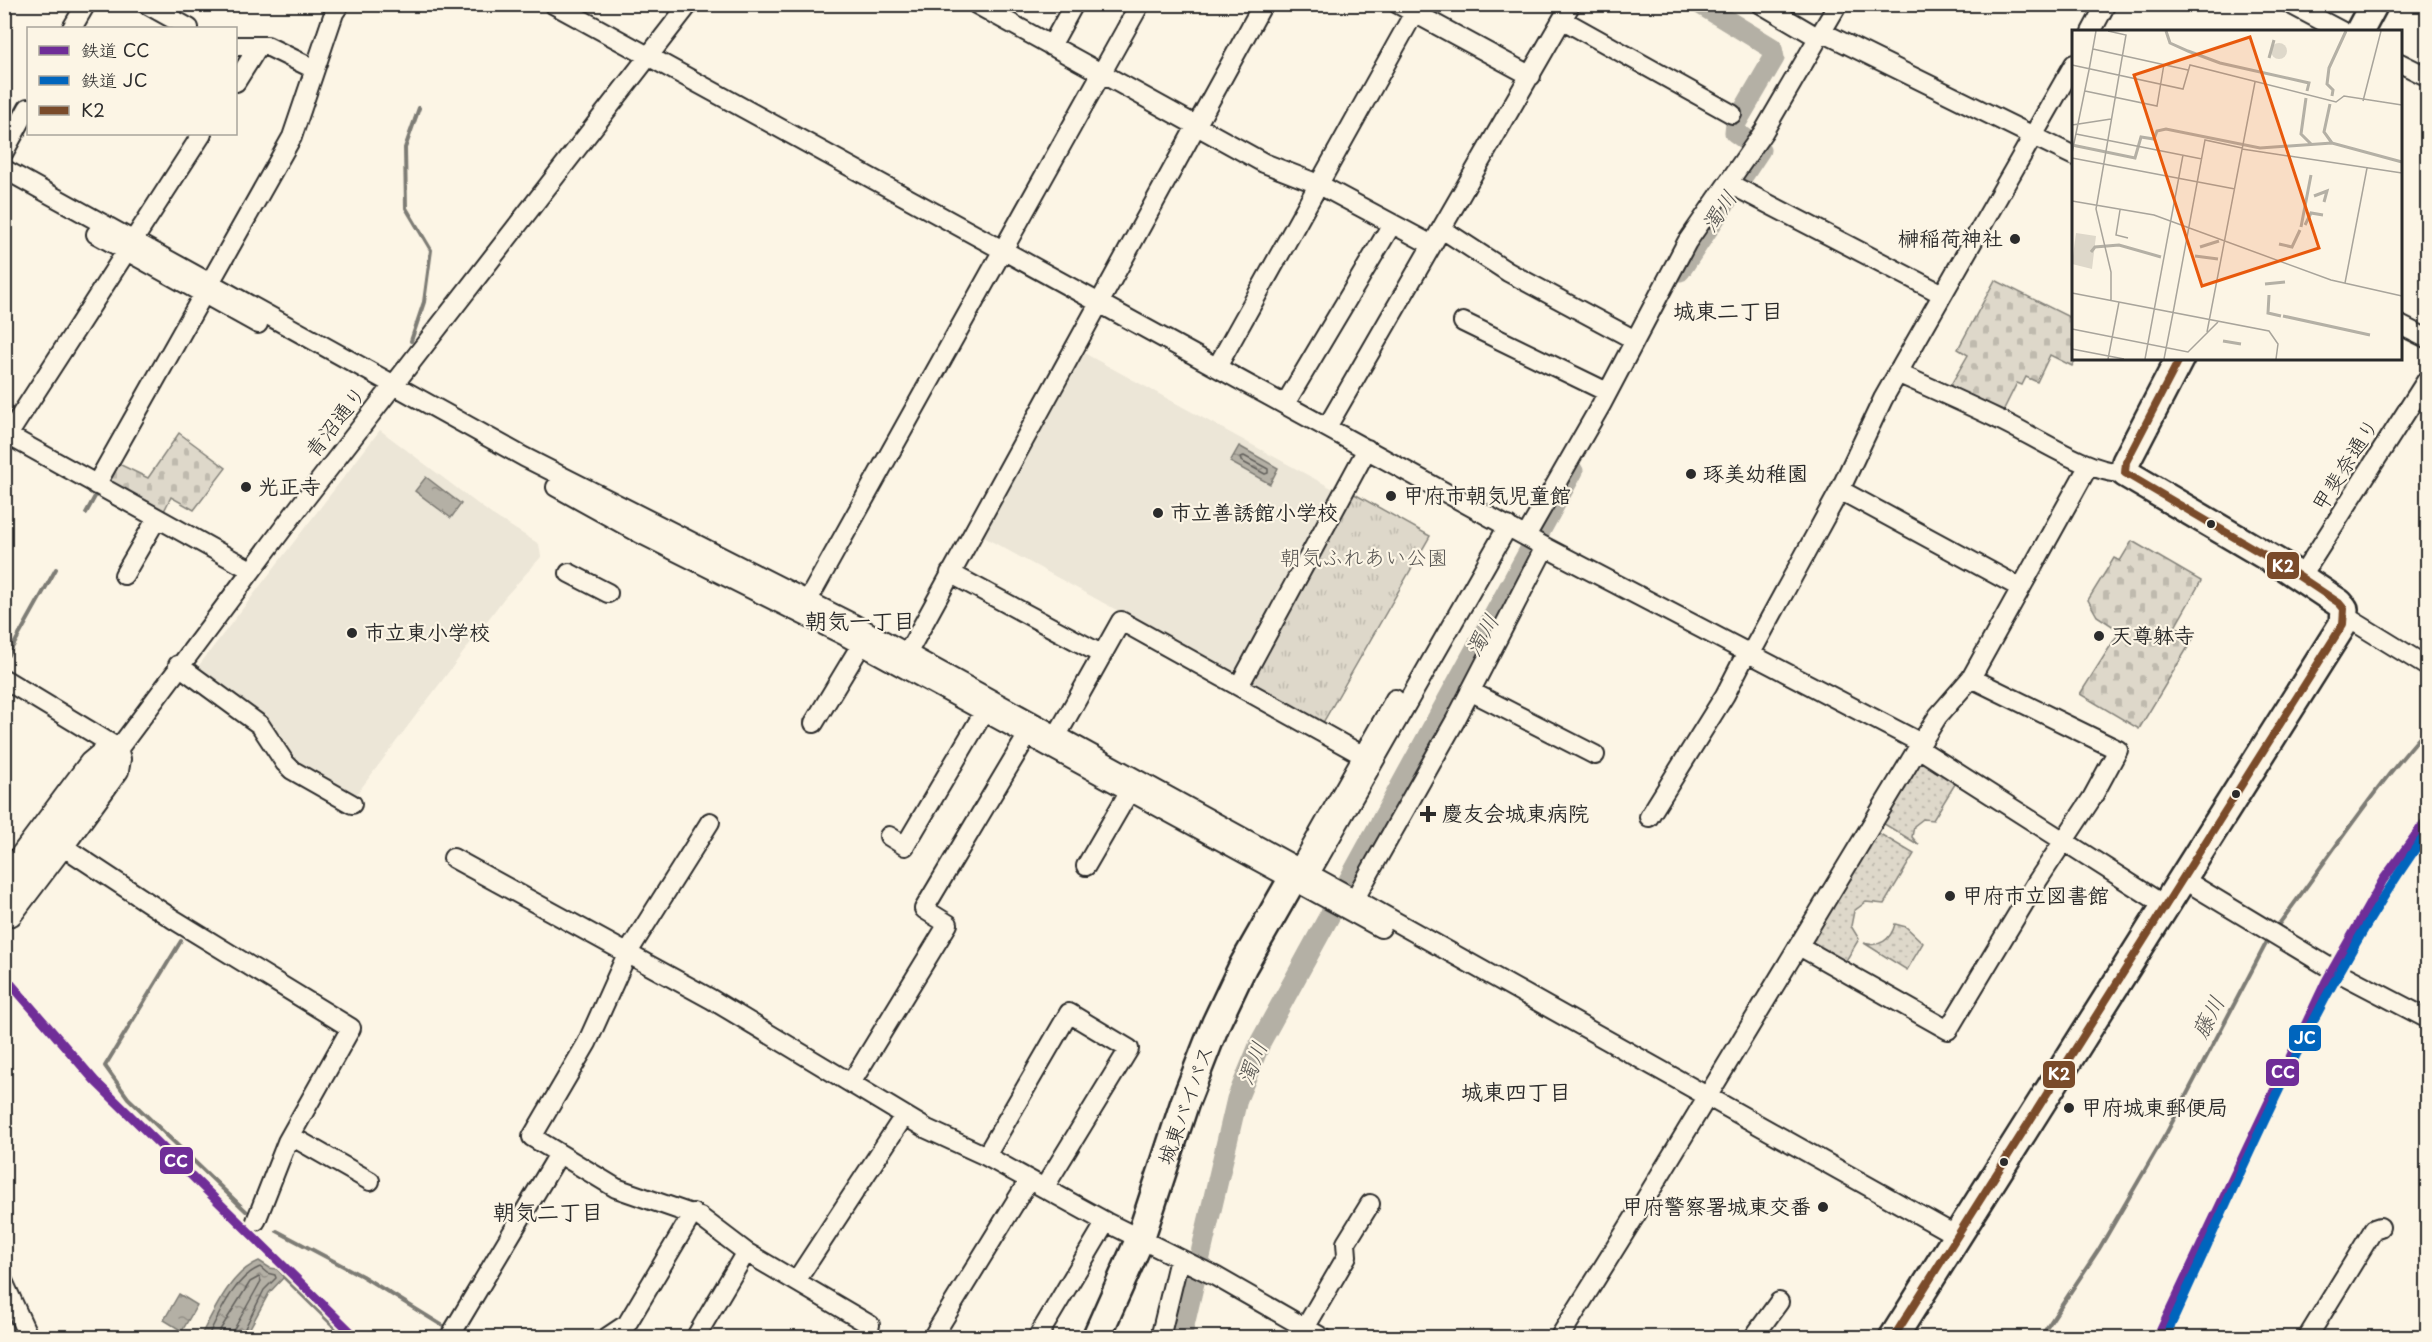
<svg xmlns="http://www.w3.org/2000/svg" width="2432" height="1342" font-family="'Playpen Sans','Klee One',sans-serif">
	<defs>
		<pattern id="cemetery-stones" width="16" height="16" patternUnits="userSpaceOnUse" patternTransform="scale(1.5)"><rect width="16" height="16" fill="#ded8ca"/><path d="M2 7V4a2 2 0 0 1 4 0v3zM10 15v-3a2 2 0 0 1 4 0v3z" fill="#bfbaae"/></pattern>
		<pattern id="park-tufts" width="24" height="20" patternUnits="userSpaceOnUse" patternTransform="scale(1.5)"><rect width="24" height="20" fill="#ded8ca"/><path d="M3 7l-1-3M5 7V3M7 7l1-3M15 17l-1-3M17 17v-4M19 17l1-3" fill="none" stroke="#bfbaae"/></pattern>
		<pattern id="garden-dots" width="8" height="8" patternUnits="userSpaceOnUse" patternTransform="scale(1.5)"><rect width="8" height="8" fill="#ded8ca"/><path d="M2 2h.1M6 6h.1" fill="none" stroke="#bfbaae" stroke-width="1.8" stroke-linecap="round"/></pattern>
		<pattern id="water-ripples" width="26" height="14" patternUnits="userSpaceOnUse" patternTransform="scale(1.5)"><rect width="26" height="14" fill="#b4b0a5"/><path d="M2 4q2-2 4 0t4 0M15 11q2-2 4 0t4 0" fill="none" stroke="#938f87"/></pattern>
	</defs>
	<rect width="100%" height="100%" fill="#fcf5e5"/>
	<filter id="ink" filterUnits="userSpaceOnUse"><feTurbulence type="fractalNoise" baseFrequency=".0167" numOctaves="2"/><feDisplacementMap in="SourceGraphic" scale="12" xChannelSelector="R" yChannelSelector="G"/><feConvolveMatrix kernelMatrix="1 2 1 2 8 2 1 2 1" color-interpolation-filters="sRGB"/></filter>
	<g filter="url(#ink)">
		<!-- built -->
		<path fill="#ece6d7" d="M 1082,352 L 1337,491 L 1237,672 L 1233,674 L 980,535 Z
			M 380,430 L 491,514 L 539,544 L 541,557 L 505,597 L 353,799 L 301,769 L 197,668 Z"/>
		<!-- cemetery -->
		<path fill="url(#cemetery-stones)" stroke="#84827a" stroke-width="1.5" d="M 1995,280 L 2073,319 L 2074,358 L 2076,359 L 2072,366 L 2050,355 L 2037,382 L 2026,377 L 2022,385 L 2017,383 L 1999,419 L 1945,395 L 1968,355 L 1958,349 Z
			M 179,433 L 226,468 L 194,510 L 171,497 L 162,515 L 107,485 L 119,464 L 148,478 Z
			M 2132,541 L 2201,581 L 2175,627 L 2194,637 L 2139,729 L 2080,694 L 2120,631 L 2097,616 L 2088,600 L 2114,558 L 2120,561 Z"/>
		<!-- park -->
		<path fill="url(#park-tufts)" stroke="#84827a" stroke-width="1.5" d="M 1349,491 L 1430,536 L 1321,726 L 1247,685 Z"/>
		<!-- garden -->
		<path fill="url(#garden-dots)" stroke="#84827a" stroke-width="1.5" d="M 1918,748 L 1960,776 L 1933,820 L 1923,819 L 1914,826 L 1912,837 L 1919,845 L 1876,819 Z
			M 1870,828 L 1914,854 L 1884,904 L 1866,902 L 1854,911 L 1851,926 L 1859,939 L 1841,969 L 1799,946 Z
			M 1895,924 L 1906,927 L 1923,943 L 1907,970 L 1864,943 C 1879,948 1891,940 1895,924 Z"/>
		<!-- water -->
		<path fill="url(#water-ripples)" stroke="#7d7b74" stroke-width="1.5" d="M 1239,446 L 1278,468 L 1270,484 L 1230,462 Z
			M 426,477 L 461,504 L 451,518 L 415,491 Z
			M 259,1261 L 270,1268 L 277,1269 L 284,1277 L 269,1293 L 245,1337 L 200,1337 C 214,1311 230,1273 259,1261 Z
			M 179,1294 L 197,1305 L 182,1331 L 164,1320 Z"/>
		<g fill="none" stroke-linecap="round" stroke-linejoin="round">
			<!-- shore -->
			<path stroke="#62605c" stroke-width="1.5" d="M 1244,456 L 1268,469 L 1268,473 L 1265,474 L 1241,461 L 1240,457 Z
				M 207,1338 C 219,1314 235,1277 260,1267 L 267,1273 L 275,1275 L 276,1278 L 264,1290 L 240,1338
				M 215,1338 L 250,1282 L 259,1277 L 261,1281 L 234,1329 L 233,1338"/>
			<!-- stream -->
			<path stroke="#7d7b74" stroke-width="4" d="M 411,341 L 424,302 L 431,250 L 406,208 L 405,148 L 419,108
				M 86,513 L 98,491
				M 8,655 L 56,569
				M 2276,928 C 2327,861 2372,790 2428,728
				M 181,941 L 105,1066 L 128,1098 L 246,1211
				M 277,1231 L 362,1276 L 448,1329
				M 284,1277 L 346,1338
				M 2040,1338 L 2099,1249 L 2167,1132 L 2270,936"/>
			<!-- river -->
			<path stroke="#b4b0a5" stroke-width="21" d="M 1680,271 L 1760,150 L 1735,132 L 1736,123 L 1774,58 L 1772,48 L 1700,4
				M 1181,1338 L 1237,1099 L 1261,1041 L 1573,471"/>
			<defs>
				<path id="minor" d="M 146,4 L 189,28
					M 553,4 L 1545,547 L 1921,743
					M 976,4 L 1264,163 L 1318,184 L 1432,245
					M 1398,4 L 1531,76
					M 1761,4 L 1819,38
					M 2290,4 L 2343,32
					M 1563,20 L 1732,114
					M 72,28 L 86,4
					M 1822,32 L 2074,156
					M 2091,32 L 2106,4
					M 236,46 L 267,46 L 314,69
					M 1051,46 L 1074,4
					M 2400,63 L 2428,77
					M 236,82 L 258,47
					M 4,152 L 28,108
					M 4,169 L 524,457 L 852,623 L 1355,899 L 1957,1236
					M 1728,183 L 1942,294
					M 1442,229 L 1508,272 L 1635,340
					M 96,234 L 258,324
					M 1463,322 L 1607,392
					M 2400,325 L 2428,339
					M 1217,367 L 1414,13
					M 1897,373 C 1931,388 1965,403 1998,419 C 2033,435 2089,474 2125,473
					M 1285,404 L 1392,224
					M 1327,427 L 1571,4
					M 4,433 L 251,570
					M 8,435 L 202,134
					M 96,485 L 292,137 L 334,13 L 340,4
					M 556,487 L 639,533 L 845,636 L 1381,928
					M 1840,490 L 2021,588
					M 1526,536 L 1601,405 L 1687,242 L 1764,131 L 1838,4
					M 569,573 L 608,593
					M 950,573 L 1101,654
					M 124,575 L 157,518
					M 2301,577 L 2428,378
					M 803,609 L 1140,4
					M 2345,616 L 2428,667
					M 1751,653 L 1840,490 L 1883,399 L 2074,64
					M 902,663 L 1263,4
					M 178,665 L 260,725 L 285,763 L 292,770 L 352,804
					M 4,679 L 118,748 L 121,759 L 119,771 L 64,847 L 173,919 L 351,1028 L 287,1142 L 256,1221
					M 1239,686 L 1367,449
					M 1470,691 L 1595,755
					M 814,723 L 861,645
					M 1052,744 L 1121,621 L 1373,761
					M 1918,748 L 2164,905
					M 1649,817 L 1725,695 L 1748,650
					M 710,822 L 627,954 L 587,1043 L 532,1137 L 616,1188 L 700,1217 L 746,1252 L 870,1325
					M 889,836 L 905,846 L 984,712
					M 453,858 L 711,999 L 927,1129 L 986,1156 L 1106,1222 L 1215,1276 L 1323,1338
					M 1086,866 L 1129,792
					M 4,876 L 89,762 L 101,752 L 118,748
					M 2181,878 L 2332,969 L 2428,1019
					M 1293,879 L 1395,699
					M 1304,884 L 1508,526
					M 4,902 L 299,507 L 689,4
					M 1349,909 L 1455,721 L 1545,547
					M 4,917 L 12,916 L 64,847
					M 1799,946 L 1948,1030 L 2038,880 L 2092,798 L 2118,750 L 1971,678
					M 851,1083 L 948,924 L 924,909 L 1027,736
					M 291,1136 L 370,1181
					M 986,1156 L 1069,1013 L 1129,1049 L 1044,1188
					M 796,1281 L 904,1116
					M 4,1283 L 29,1338
					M 1305,1328 L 1347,1256 L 1346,1243 L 1370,1204
					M 449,1338 L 559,1154
					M 606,1338 L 627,1324 L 693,1213
					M 695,1338 L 746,1252
					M 932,1338 L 1029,1180
					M 1037,1338 L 1106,1222
					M 1160,1338 L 1179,1259
					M 1559,1338 L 1637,1213 L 1918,748 L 1938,716 L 1971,678 L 2089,465
					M 1753,1338 L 1779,1302
					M 2307,1338 L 2374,1229 L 2380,1227"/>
				<path id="highway" d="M 2359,32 L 2374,4
					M 1096,1338 L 1140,1239 L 1185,1102 L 1216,1023 L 1243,966 L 1292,880
					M 1893,1338 L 2343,624 L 2344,609 L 2339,603 L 2285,567 L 2125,473 L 2126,462 L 2180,358"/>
			</defs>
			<!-- minor casing -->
			<use href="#minor" stroke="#2b2b2b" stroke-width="22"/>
			<!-- highway casing -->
			<use href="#highway" stroke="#2b2b2b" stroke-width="32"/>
			<!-- minor -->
			<use href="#minor" stroke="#fcf5e5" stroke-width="18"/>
			<!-- highway -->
			<use href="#highway" stroke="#fcf5e5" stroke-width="27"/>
			<defs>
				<path id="bus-1" d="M 1893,1338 L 2343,624 L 2344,609 L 2339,603 L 2285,567 L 2125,473 L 2126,462 L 2180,358"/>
			</defs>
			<!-- bus-1 casing -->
			<use href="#bus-1" stroke="#fcf5e5" stroke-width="12"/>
			<!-- bus-1 -->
			<use href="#bus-1" stroke="#7a4b2a" stroke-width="8"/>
			<defs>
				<path id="rail-1" d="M 4,976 L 95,1081 L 357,1338
					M 2157,1338 L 2326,981 L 2383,880 L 2428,818"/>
				<path id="rail-2" d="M 2165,1338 C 2245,1166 2317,985 2428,831"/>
			</defs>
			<!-- rail-1 casing -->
			<use href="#rail-1" stroke="#fcf5e5" stroke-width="14"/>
			<!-- rail-2 casing -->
			<use href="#rail-2" stroke="#fcf5e5" stroke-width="14"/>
			<!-- rail-1 -->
			<use href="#rail-1" stroke="#6f2d98" stroke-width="9"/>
			<!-- rail-2 -->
			<use href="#rail-2" stroke="#0065bd" stroke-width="9"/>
		</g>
	</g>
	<!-- markers -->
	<g fill="#2b2b2b" stroke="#fcf5e5" stroke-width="2">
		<circle cx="2015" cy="239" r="6"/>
		<circle cx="1691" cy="474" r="6"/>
		<circle cx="246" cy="487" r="6"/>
		<circle cx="1391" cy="496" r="6"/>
		<circle cx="1158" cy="513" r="6"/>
		<circle cx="2211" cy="524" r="5"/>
		<circle cx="352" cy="633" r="6"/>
		<circle cx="2099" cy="636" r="6"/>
		<circle cx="2236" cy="794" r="5"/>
		<path d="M1425 805h6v6h6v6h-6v6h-6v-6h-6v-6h6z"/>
		<circle cx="1950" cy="896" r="6"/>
		<circle cx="2069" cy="1108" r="6"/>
		<circle cx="2004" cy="1162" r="5"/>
		<circle cx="1823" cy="1207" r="6"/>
	</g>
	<g text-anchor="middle" stroke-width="4.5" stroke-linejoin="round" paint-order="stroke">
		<!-- poi labels -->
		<g font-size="21" font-weight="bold" fill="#2b2b2b" stroke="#fcf5e5" text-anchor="start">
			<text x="2003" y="246" text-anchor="end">榊稲荷神社</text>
			<text x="1703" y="481">琢美幼稚園</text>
			<text x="258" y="494">光正寺</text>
			<text x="1403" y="503">甲府市朝気児童館</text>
			<text x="1170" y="520">市立善誘館小学校</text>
			<text x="364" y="640">市立東小学校</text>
			<text x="2111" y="643">天尊躰寺</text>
			<text x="1442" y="821">慶友会城東病院</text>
			<text x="1962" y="903">甲府市立図書館</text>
			<text x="2081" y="1115">甲府城東郵便局</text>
			<text x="1811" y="1214" text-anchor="end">甲府警察署城東交番</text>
		</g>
		<!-- street labels -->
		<g font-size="21" fill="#2b2b2b" stroke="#fcf5e5">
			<text transform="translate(336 422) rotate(-52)" y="7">青沼通り</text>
			<text transform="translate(2346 465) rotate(-58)" y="7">甲斐奈通り</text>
			<text transform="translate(1186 1105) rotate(-70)" y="7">城東バイパス</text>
		</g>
		<!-- park labels -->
		<g font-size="21" fill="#585653" stroke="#fcf5e5">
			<text x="1364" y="565">朝気ふれあい公園</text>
		</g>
		<!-- water labels -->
		<g font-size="22" font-style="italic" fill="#545350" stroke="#fcf5e5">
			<text transform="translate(1719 211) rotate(-56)" y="8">濁川</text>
			<text transform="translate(1482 635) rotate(-61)" y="8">濁川</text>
			<text transform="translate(2208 1017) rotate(-63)" y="8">藤川</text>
			<text transform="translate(1252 1063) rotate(-68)" y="8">濁川</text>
		</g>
		<!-- neighbourhood labels -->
		<g font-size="22" font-weight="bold" fill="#2b2b2b" stroke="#fcf5e5">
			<text x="1728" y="319">城東二丁目</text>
			<text x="860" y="629">朝気一丁目</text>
			<text x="1516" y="1100">城東四丁目</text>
			<text x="548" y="1220">朝気二丁目</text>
		</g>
	</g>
	<!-- overview -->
	<g transform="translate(2072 30)">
		<rect width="330" height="330" fill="#fcf5e5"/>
		<path d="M199 21a8 8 0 1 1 16 0a8 8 0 1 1-16 0Z" fill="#ded8ca"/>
		<path d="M 4,203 L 24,206 L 20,239 L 0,234 Z" fill="#ded8ca"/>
		<path fill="none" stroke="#b4b0a5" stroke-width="3" d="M 94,1 L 98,13 L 116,21 L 148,33 L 237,53 L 235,61M 197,28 L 202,10M 260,66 L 261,60 L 255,54 L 257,38 L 274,1M 234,68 L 229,104 L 239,114M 258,74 L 252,102 L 260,113M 0,115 L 63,128 L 69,107 L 82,109 L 85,101 L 94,99 L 188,118 L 260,113 L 330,132M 242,166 L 255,161 L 252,172M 233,195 L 239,183 L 251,185M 229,197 L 239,145M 207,214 L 220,217 L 228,200M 128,217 L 147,211M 19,222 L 23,217 L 47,215 L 89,227M 123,226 L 146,229M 193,254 L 213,252M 197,265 L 196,283 L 209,286M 211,286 L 298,305M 151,311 L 169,314"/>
		<path fill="none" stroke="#a8a49b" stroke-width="1.5" d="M 36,1 L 54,5 L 24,179 L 39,242 L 39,270M 21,19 L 116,40M 0,35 L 111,59 L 118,35 L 264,72 L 272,66 L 330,75M 17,40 L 24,1M 13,61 L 85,76 L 92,34M 291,71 L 309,1M 0,95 L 39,89M 4,104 L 130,129M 170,119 L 330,143M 0,123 L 17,40M 0,128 L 163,159M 0,171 L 82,185 L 259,250 L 330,266M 48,180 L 44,205 L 56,208M 273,253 L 295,138M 0,263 L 197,301 L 206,314 L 204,329M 101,283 L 133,110 L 170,118M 0,299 L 116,322 L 146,292M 135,302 L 183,52M 0,319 L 52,329M 36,329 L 47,272M 73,329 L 111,125M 92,329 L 101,283"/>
		<path fill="#e8590c" fill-opacity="0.15" stroke="#e8590c" stroke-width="3" d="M 178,7 L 247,218 L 130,256 L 62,45 Z"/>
		<rect width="330" height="330" fill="none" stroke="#2b2b2b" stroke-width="3"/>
	</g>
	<g stroke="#fcf5e5" stroke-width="2">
		<rect x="2266" y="551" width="34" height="29" rx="6" fill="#7a4b2a"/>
		<rect x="2288" y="1024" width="34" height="28" rx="6" fill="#0065bd"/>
		<rect x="2265" y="1058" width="35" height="29" rx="6" fill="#6f2d98"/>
		<rect x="2042" y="1060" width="34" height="29" rx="6" fill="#7a4b2a"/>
		<rect x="159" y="1146" width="35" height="29" rx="6" fill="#6f2d98"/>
	</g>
	<g font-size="16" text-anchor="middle" font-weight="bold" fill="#fff">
		<text x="2283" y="572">K2</text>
		<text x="2305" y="1044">JC</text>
		<text x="2283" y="1078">CC</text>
		<text x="2059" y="1080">K2</text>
		<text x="176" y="1167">CC</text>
	</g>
	<!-- margin -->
	<rect width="2432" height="1342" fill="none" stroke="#fcf5e5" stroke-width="24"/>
	<rect x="12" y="12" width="2408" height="1318" fill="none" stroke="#2b2b2b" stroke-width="2" filter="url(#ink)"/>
	<!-- legend -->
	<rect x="27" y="27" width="210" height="108" fill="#fcf5e5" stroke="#a8a49b" stroke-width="1.5"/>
	<rect x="39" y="46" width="30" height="9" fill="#6f2d98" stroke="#a8a49b" stroke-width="1.5"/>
	<text x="81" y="57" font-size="18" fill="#2b2b2b">鉄道 CC</text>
	<rect x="39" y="76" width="30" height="9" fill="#0065bd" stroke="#a8a49b" stroke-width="1.5"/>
	<text x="81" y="87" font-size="18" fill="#2b2b2b">鉄道 JC</text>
	<rect x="39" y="106" width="30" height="9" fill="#7a4b2a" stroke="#a8a49b" stroke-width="1.5"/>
	<text x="81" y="117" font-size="18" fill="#2b2b2b">K2</text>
</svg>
